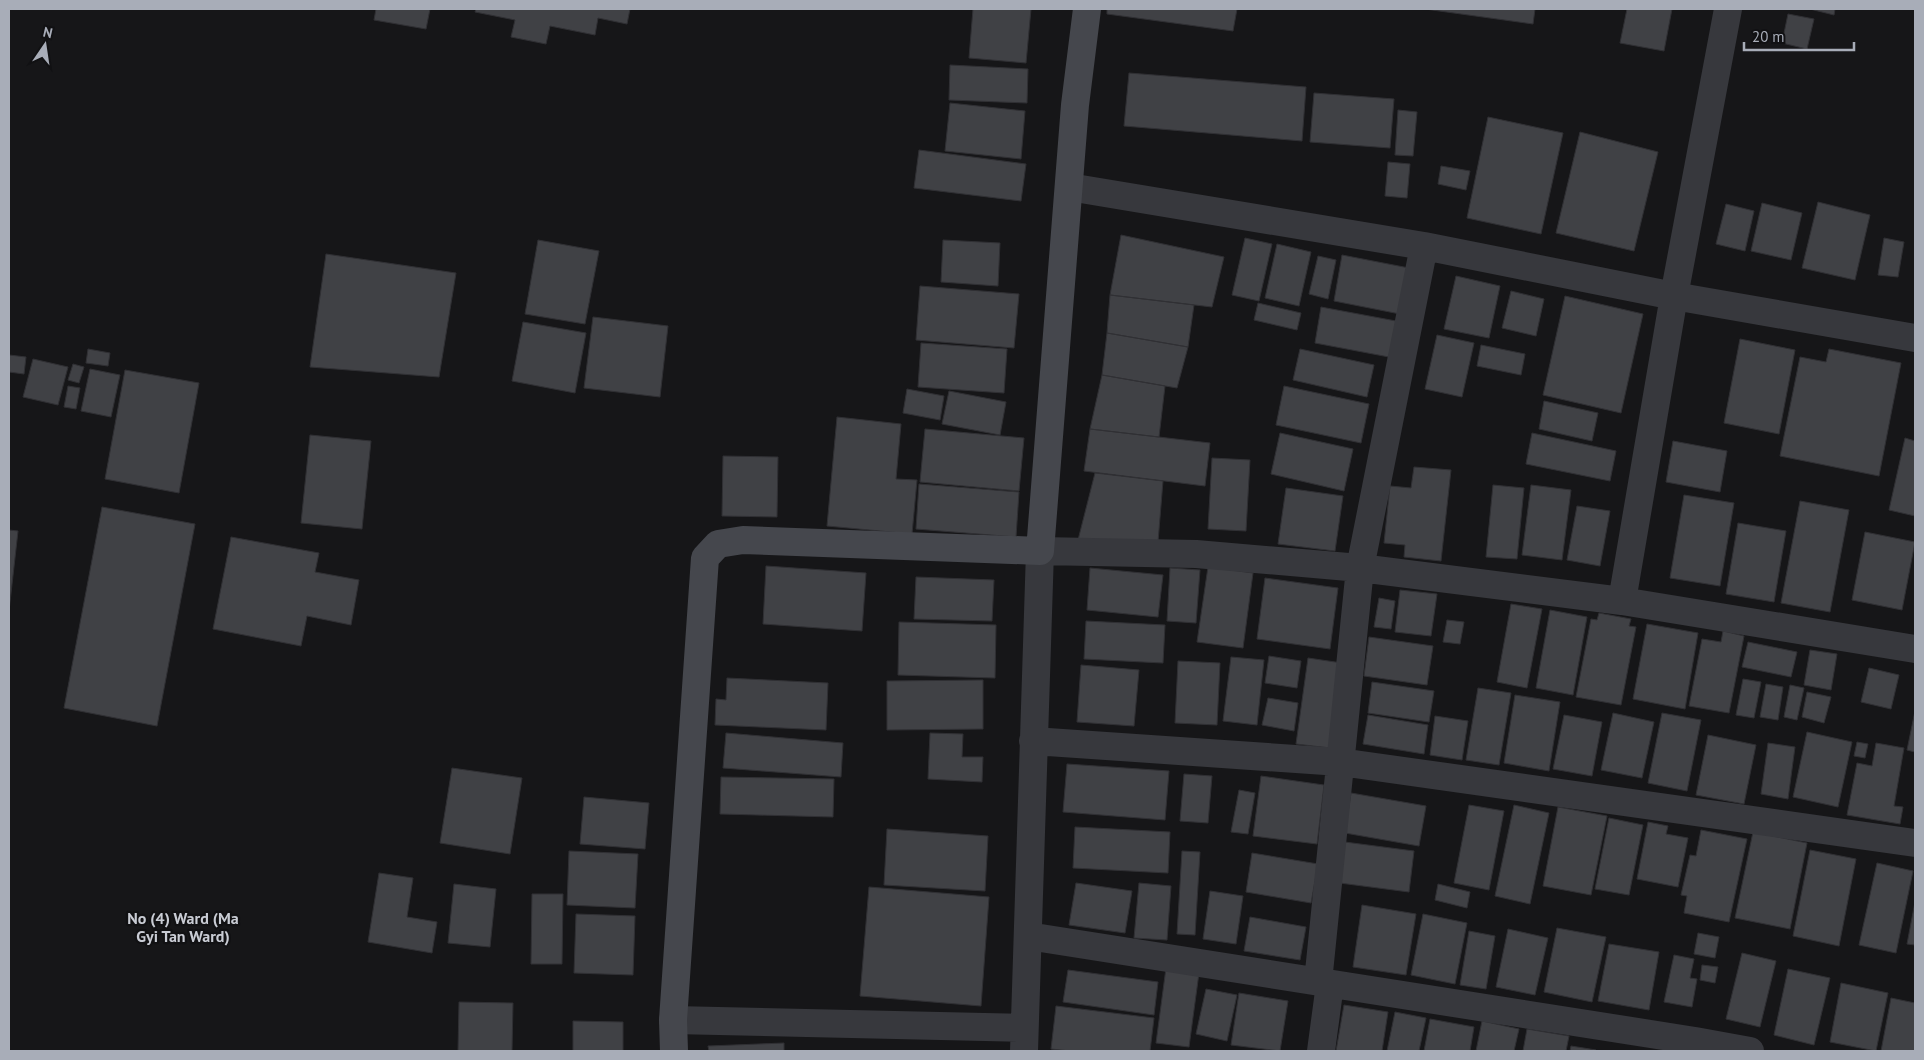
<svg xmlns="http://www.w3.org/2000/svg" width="1924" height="1060" font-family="'PT Sans',sans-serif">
	<rect width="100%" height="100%" fill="#161618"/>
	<!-- building -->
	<path fill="#404145" stroke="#303034" d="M 376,9 L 430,9 L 426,29 L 374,20 Z
		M 476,9 L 630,9 L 627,24 L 598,18 L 595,35 L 550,26 L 546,44 L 511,37 L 515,20 L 475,12 Z
		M 973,9 L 1031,9 L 1026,63 L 969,58 Z
		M 1107,9 L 1237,9 L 1233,31 L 1107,14 Z
		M 1425,9 L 1535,9 L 1533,24 Z
		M 1627,9 L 1672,9 L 1664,51 L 1620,43 Z
		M 1810,9 L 1835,9 L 1834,15 Z
		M 1788,14 L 1814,19 L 1807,49 L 1782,43 Z
		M 950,65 L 1028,69 L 1027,103 L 949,100 Z
		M 1129,73 L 1306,87 L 1302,141 L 1124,126 Z
		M 1314,93 L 1394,99 L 1390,148 L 1310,142 Z
		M 950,103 L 1025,111 L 1021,159 L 945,151 Z
		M 1398,110 L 1417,112 L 1413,156 L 1395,155 Z
		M 1488,117 L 1563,133 L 1541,234 L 1467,218 Z
		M 1580,132 L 1658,152 L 1634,251 L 1556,233 Z
		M 919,150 L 1026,164 L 1021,201 L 914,188 Z
		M 1388,162 L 1410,164 L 1407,198 L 1385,196 Z
		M 1441,166 L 1470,171 L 1466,190 L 1438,184 Z
		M 1818,202 L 1870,215 L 1855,280 L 1802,268 Z
		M 1762,203 L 1802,213 L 1791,260 L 1751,251 Z
		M 1726,204 L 1754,211 L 1745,251 L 1716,244 Z
		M 1121,235 L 1224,257 L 1212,307 L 1110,295 Z
		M 1245,238 L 1272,244 L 1259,301 L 1232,295 Z
		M 1884,238 L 1904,242 L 1898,277 L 1878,275 Z
		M 538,240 L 599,251 L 585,324 L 525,314 Z
		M 943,240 L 1000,243 L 998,286 L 941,282 Z
		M 1277,244 L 1311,252 L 1299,306 L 1265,298 Z
		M 326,254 L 456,273 L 439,377 L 310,367 Z
		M 1342,255 L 1409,268 L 1400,314 L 1334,301 Z
		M 1318,256 L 1336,260 L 1328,299 L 1309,294 Z
		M 1456,276 L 1500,286 L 1489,338 L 1444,329 Z
		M 920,286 L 1019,294 L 1014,348 L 916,340 Z
		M 1511,291 L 1544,299 L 1536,336 L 1502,328 Z
		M 1110,295 L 1194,305 L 1188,347 L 1107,333 Z
		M 1565,296 L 1643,314 L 1621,413 L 1543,395 Z
		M 1258,303 L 1301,313 L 1297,330 L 1254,320 Z
		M 1321,307 L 1396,321 L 1389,357 L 1315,343 Z
		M 593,317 L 668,326 L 660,397 L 584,388 Z
		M 523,322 L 586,333 L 575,393 L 512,381 Z
		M 1107,333 L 1188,347 L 1177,388 L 1102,375 Z
		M 1437,335 L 1474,343 L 1462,397 L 1425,389 Z
		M 1740,339 L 1795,350 L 1779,434 L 1724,423 Z
		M 921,343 L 1007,349 L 1004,393 L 918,387 Z
		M 1481,345 L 1525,354 L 1521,375 L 1477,366 Z
		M 88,349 L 110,353 L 108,366 L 86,363 Z
		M 1300,349 L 1374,365 L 1367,397 L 1293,380 Z
		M 1829,349 L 1901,363 L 1879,476 L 1780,456 L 1800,357 L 1826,362 Z
		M 9,355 L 26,357 L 24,374 L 9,372 Z
		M 33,359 L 68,367 L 58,405 L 23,397 Z
		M 73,364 L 84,367 L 79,383 L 68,380 Z
		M 90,369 L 120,375 L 111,417 L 81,411 Z
		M 125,370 L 199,383 L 179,493 L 105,479 Z
		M 1102,375 L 1165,386 L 1159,437 L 1090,429 Z
		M 68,386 L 80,388 L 76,409 L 64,407 Z
		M 1284,386 L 1369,404 L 1361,443 L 1276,425 Z
		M 907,389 L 944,396 L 940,420 L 903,413 Z
		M 949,391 L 1006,402 L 1000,435 L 942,424 Z
		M 1544,401 L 1598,413 L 1592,441 L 1539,429 Z
		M 837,417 L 901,424 L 896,479 L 917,480 L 912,534 L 827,526 Z
		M 925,429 L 1024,438 L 1019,491 L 920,482 Z
		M 1090,429 L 1210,443 L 1205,486 L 1084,471 Z
		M 1280,433 L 1353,449 L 1344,491 L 1271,474 Z
		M 1532,433 L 1616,451 L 1610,481 L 1526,464 Z
		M 310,435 L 371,441 L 362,529 L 301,523 Z
		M 1905,438 L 1915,441 L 1915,516 L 1889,510 Z
		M 1673,441 L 1727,451 L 1720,492 L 1666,482 Z
		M 723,456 L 778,457 L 777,517 L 722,516 Z
		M 1212,458 L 1250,460 L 1246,531 L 1208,529 Z
		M 1414,467 L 1451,470 L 1441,561 L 1404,557 L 1405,545 L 1384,543 L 1390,486 L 1411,488 Z
		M 1095,473 L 1163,481 L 1158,542 L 1078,540 Z
		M 919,484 L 1019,492 L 1016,537 L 916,529 Z
		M 1493,485 L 1524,488 L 1517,559 L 1486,557 Z
		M 1531,485 L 1571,490 L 1562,560 L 1522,555 Z
		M 1286,488 L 1343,496 L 1335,551 L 1278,544 Z
		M 1684,495 L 1734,503 L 1720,586 L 1670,578 Z
		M 1800,501 L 1849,510 L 1830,612 L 1781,603 Z
		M 1577,506 L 1610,511 L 1600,566 L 1567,560 Z
		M 102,507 L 195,524 L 157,726 L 64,708 Z
		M 1738,523 L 1786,531 L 1774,602 L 1726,594 Z
		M 9,530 L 18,531 L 9,611 Z
		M 1865,532 L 1915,542 L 1902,610 L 1852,600 Z
		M 231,537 L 319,553 L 315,572 L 359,580 L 351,625 L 307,616 L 301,646 L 213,629 Z
		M 766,566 L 866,573 L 862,631 L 763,624 Z
		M 1208,567 L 1253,573 L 1243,648 L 1197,642 Z
		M 1090,568 L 1163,575 L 1158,617 L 1087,610 Z
		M 1170,568 L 1200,570 L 1196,623 L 1167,621 Z
		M 916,577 L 994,580 L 992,621 L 914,619 Z
		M 1265,578 L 1338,588 L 1330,649 L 1257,639 Z
		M 1400,590 L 1437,594 L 1431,636 L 1395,632 Z
		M 1379,598 L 1395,601 L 1391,629 L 1374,627 Z
		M 1511,604 L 1542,609 L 1527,688 L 1497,682 Z
		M 1550,610 L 1587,617 L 1573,695 L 1536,688 Z
		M 1599,613 L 1631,619 L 1629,626 L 1636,627 L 1621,705 L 1576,697 L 1591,619 L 1597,620 Z
		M 1447,620 L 1464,622 L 1460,644 L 1443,642 Z
		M 1086,621 L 1165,625 L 1163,663 L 1084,659 Z
		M 899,622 L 996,625 L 995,678 L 898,675 Z
		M 1647,624 L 1698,633 L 1685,709 L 1633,699 Z
		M 1723,631 L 1744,636 L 1729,713 L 1689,706 L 1702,639 L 1721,642 Z
		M 1369,637 L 1433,646 L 1427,685 L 1364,676 Z
		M 1748,642 L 1797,652 L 1791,677 L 1742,667 Z
		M 1810,650 L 1837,654 L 1831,690 L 1804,685 Z
		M 1269,656 L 1301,661 L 1297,688 L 1265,683 Z
		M 1231,657 L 1264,660 L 1257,725 L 1223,721 Z
		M 1308,658 L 1342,663 L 1330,748 L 1296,744 Z
		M 1178,661 L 1220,663 L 1217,725 L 1175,723 Z
		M 1081,665 L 1139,670 L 1134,726 L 1077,722 Z
		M 1869,668 L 1899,675 L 1891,709 L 1861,702 Z
		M 727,678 L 828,683 L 826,730 L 715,725 L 716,699 L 726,700 Z
		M 1743,679 L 1761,682 L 1754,718 L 1736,715 Z
		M 983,680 L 983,729 L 887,730 L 887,681 Z
		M 1372,682 L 1434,691 L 1429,722 L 1368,713 Z
		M 1766,684 L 1783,687 L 1778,720 L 1760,717 Z
		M 1790,685 L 1804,688 L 1797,720 L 1784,717 Z
		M 1478,688 L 1511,693 L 1499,765 L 1466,760 Z
		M 1807,692 L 1831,697 L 1824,723 L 1802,717 Z
		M 1515,695 L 1560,702 L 1549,771 L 1504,763 Z
		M 1268,698 L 1298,703 L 1294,731 L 1262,725 Z
		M 1915,711 L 1915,752 L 1907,750 Z
		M 1613,713 L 1654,722 L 1642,778 L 1601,770 Z
		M 1662,713 L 1701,720 L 1687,791 L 1648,783 Z
		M 1368,715 L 1428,725 L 1424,754 L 1363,744 Z
		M 1564,715 L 1602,722 L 1592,776 L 1553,769 Z
		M 1435,716 L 1468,721 L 1462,760 L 1430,755 Z
		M 1807,732 L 1852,742 L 1838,807 L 1793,797 Z
		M 726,733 L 843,743 L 841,777 L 723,768 Z
		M 930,733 L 963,734 L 962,757 L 983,757 L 982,782 L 928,779 Z
		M 1708,735 L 1756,745 L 1744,804 L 1696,795 Z
		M 1857,742 L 1868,744 L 1865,758 L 1854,756 Z
		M 1768,743 L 1795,747 L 1788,799 L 1761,794 Z
		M 1876,743 L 1904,748 L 1894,806 L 1903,807 L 1900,824 L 1847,815 L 1857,763 L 1872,766 Z
		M 1067,764 L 1169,771 L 1165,820 L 1063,812 Z
		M 452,768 L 522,778 L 510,854 L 440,843 Z
		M 1184,774 L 1212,776 L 1208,823 L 1180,821 Z
		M 1261,776 L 1324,785 L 1317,844 L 1253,836 Z
		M 721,777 L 834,779 L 833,817 L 720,814 Z
		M 1239,790 L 1255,793 L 1248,834 L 1231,832 Z
		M 1351,793 L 1426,806 L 1419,846 L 1345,833 Z
		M 584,797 L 649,803 L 645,849 L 580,844 Z
		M 1469,805 L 1504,811 L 1489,890 L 1454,883 Z
		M 1514,805 L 1549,813 L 1530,904 L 1495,896 Z
		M 1558,807 L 1607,816 L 1591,895 L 1543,886 Z
		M 1609,818 L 1643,825 L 1629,895 L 1595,889 Z
		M 1648,822 L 1668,826 L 1666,834 L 1688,838 L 1678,887 L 1637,879 Z
		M 1075,827 L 1170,832 L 1168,873 L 1073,868 Z
		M 887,829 L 988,836 L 985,891 L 884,885 Z
		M 1701,830 L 1747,839 L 1729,922 L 1684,913 L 1687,896 L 1681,895 L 1690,855 L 1696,856 Z
		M 1753,832 L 1807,843 L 1790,929 L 1735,918 Z
		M 1337,841 L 1414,851 L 1409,892 L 1332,882 Z
		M 1810,850 L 1856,859 L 1839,946 L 1793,936 Z
		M 569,851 L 638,854 L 635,908 L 567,905 Z
		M 1182,851 L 1200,852 L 1195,935 L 1177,934 Z
		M 1252,853 L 1318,864 L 1311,903 L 1246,892 Z
		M 1877,863 L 1913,871 L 1896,953 L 1859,945 Z
		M 379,873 L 413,878 L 407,917 L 437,922 L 432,953 L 368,942 Z
		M 1076,883 L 1132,891 L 1125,933 L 1069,925 Z
		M 1139,883 L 1171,886 L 1167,940 L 1134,938 Z
		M 454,884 L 496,889 L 490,947 L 448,943 Z
		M 1438,884 L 1470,892 L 1467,908 L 1435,900 Z
		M 869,887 L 989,897 L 981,1006 L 860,996 Z
		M 1210,891 L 1243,896 L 1236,944 L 1203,939 Z
		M 532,894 L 563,894 L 562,964 L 531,964 Z
		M 1915,902 L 1915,945 L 1907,944 Z
		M 1362,905 L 1416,914 L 1406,975 L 1353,967 Z
		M 576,914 L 635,916 L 633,975 L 574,973 Z
		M 1423,914 L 1467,923 L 1455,984 L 1411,975 Z
		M 1250,917 L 1306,927 L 1300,960 L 1244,951 Z
		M 1557,928 L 1606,937 L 1592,1002 L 1544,992 Z
		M 1508,929 L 1548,938 L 1535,995 L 1496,987 Z
		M 1469,931 L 1495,936 L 1486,989 L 1460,985 Z
		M 1698,933 L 1719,937 L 1715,958 L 1694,954 Z
		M 1609,944 L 1659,952 L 1649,1010 L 1598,1001 Z
		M 1742,953 L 1776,961 L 1760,1027 L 1726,1019 Z
		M 1674,955 L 1694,959 L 1690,978 L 1697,979 L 1692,1007 L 1664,1002 Z
		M 1702,965 L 1718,967 L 1715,983 L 1700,980 Z
		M 1166,968 L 1199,973 L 1189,1047 L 1156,1043 Z
		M 1788,969 L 1830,978 L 1814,1045 L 1774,1035 Z
		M 1068,970 L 1158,982 L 1154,1015 L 1063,1002 Z
		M 1841,983 L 1888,993 L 1876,1051 L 1830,1042 Z
		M 1206,989 L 1237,995 L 1227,1041 L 1196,1034 Z
		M 1239,993 L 1288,1001 L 1280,1051 L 1231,1045 Z
		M 1891,998 L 1915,1003 L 1915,1051 L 1881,1051 Z
		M 459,1002 L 513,1003 L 512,1051 L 458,1051 Z
		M 1344,1005 L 1388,1012 L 1382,1051 L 1336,1051 Z
		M 1056,1006 L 1154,1018 L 1150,1051 L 1070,1051 L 1051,1049 Z
		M 1395,1012 L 1426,1018 L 1419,1051 L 1387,1051 Z
		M 1430,1019 L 1474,1027 L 1470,1051 L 1424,1051 Z
		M 573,1021 L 623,1022 L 623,1051 L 573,1051 Z
		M 1482,1021 L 1519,1029 L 1514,1051 L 1476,1051 Z
		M 1527,1029 L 1569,1036 L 1566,1051 L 1523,1051 Z
		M 784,1043 L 784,1051 L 709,1051 L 708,1046 Z
		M 1571,1046 L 1596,1050 L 1596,1051 L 1570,1051 Z"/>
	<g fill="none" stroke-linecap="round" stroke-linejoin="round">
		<!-- minor -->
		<path stroke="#37383d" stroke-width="28" d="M 1069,187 L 1424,246 L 1674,296 L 1915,338
			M 1622,601 L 1674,296 L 1728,9
			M 1033,741 L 1340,762 L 1915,843
			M 1028,936 L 1695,1041 L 1750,1051
			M 1318,982 L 1360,568 L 1424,246
			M 673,1020 L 1024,1028
			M 1024,1051 L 1040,551 L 1196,554 L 1360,568 L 1622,601 L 1915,649
			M 1321,1051 L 1330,984"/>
		<!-- secondary -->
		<path stroke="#45474d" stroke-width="28" d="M 674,1051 L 673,1020 L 705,558 L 718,544 L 743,540 L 1040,551 L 1075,105 L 1087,9"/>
	</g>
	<g text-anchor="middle" stroke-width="4.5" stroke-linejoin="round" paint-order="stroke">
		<!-- quarter labels -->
		<g font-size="16" font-weight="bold" fill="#c9ccd4" stroke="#111113">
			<text x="183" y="924">No (4) Ward (Ma<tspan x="183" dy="18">Gyi Tan Ward)</tspan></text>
		</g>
	</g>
	<!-- border -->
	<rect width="1924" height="1060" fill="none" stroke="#a8adb8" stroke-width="20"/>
	<!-- north arrow -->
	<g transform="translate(45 45) rotate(13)" stroke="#111113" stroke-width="4" paint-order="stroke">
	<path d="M0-4L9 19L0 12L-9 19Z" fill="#a8adb8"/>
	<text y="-8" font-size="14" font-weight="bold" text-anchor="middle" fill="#a8adb8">N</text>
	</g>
	<!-- scale -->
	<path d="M1744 42v8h110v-8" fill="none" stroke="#a8adb8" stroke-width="2.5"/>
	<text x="1752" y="42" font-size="15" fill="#a8adb8" stroke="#111113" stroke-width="4" paint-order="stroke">20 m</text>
</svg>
